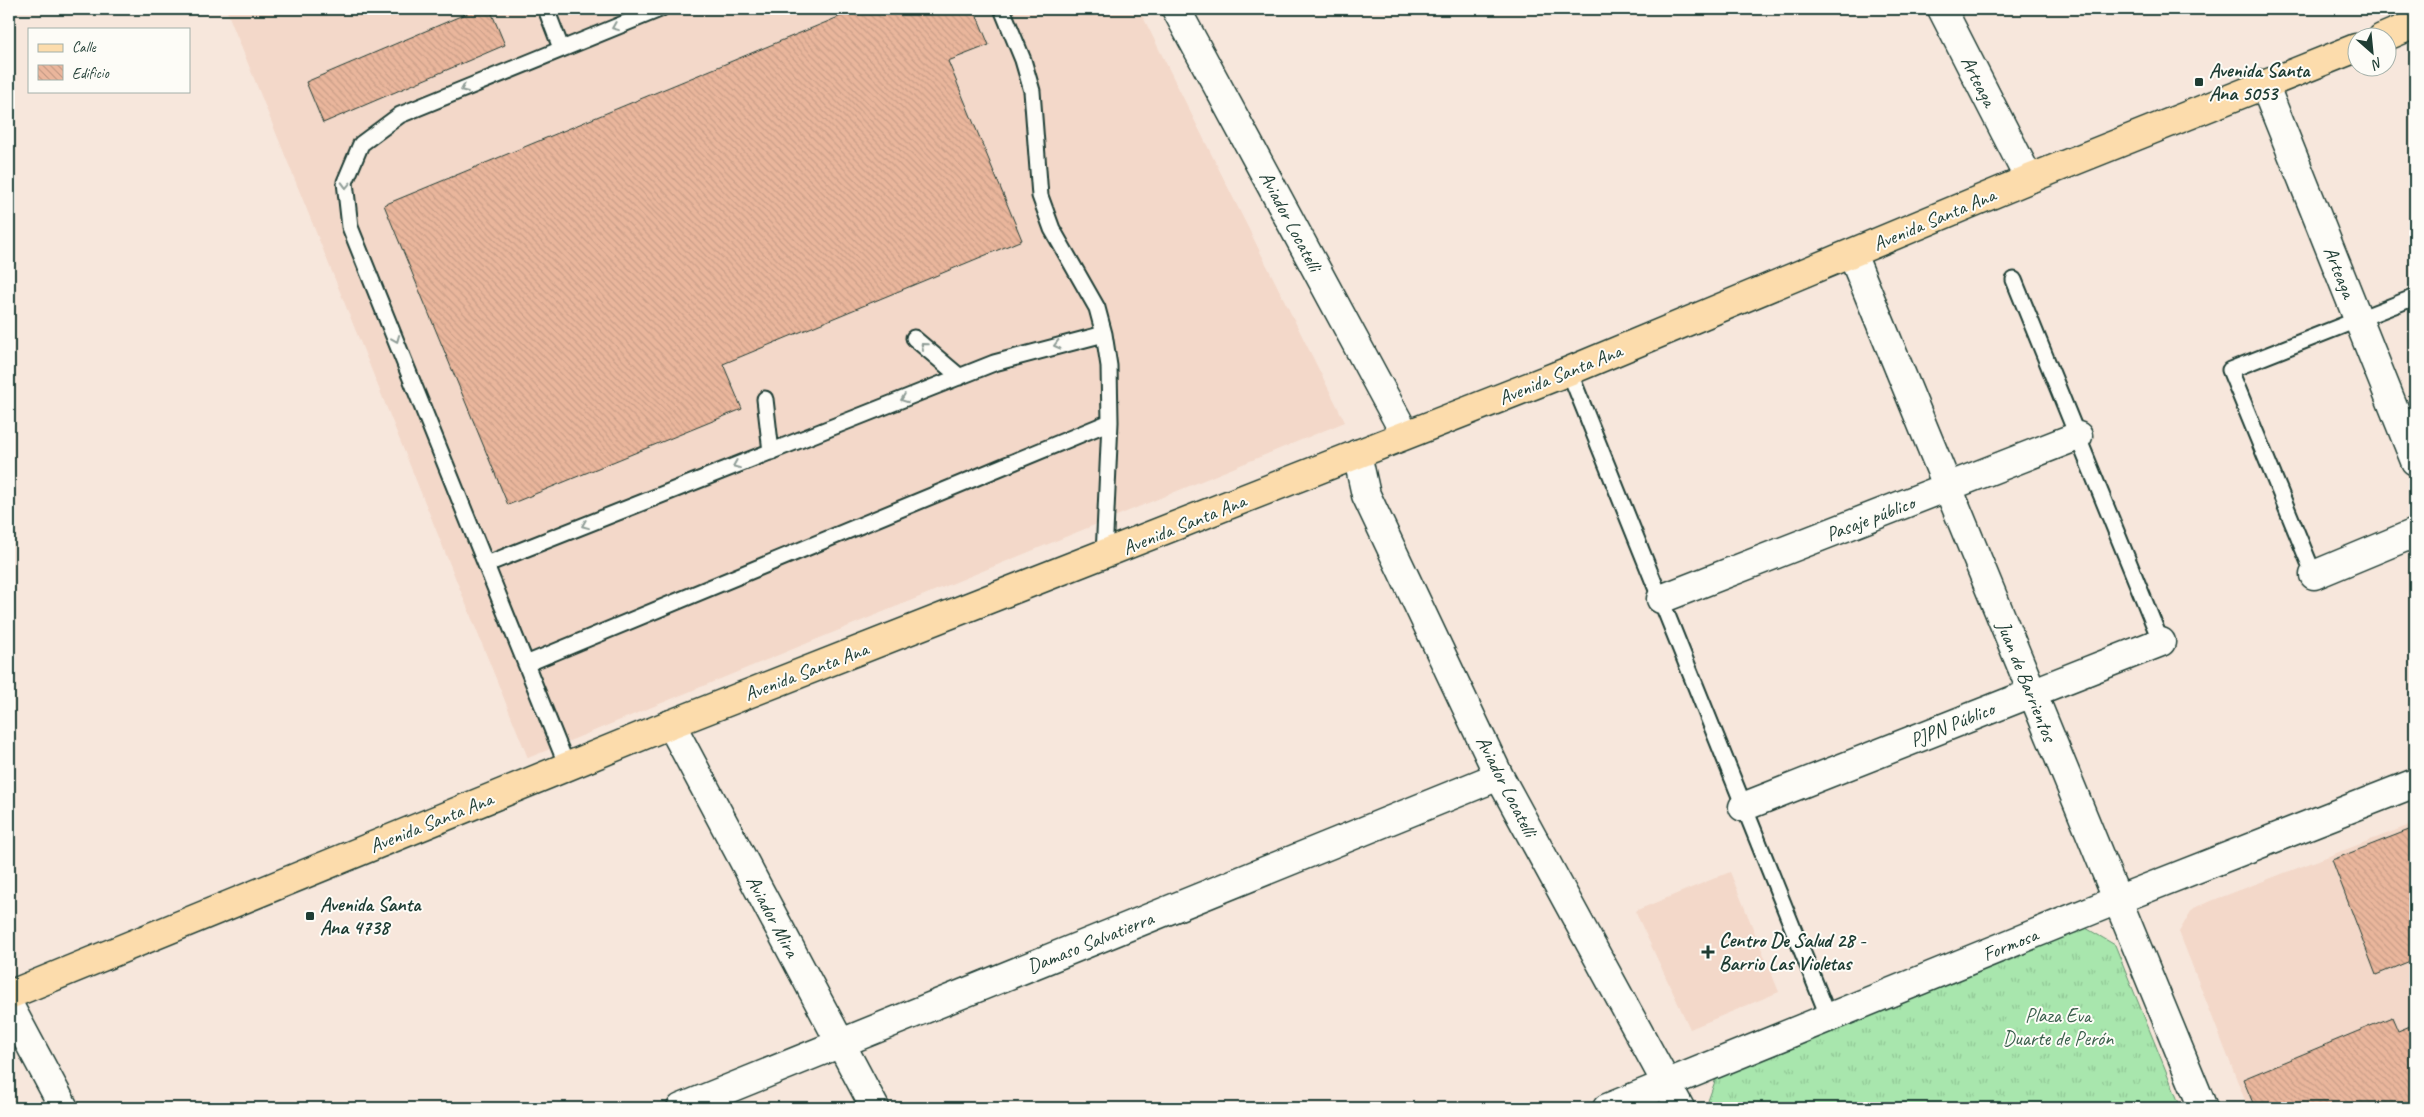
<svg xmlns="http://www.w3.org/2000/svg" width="2424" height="1117" font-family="Caveat,sans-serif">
	<defs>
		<pattern id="grass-tufts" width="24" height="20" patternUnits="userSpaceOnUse" patternTransform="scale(1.25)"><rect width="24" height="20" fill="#a8e6ad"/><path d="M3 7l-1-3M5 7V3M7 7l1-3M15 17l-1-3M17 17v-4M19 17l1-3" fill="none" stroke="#90c695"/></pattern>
		<pattern id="building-back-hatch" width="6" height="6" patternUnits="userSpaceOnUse" patternTransform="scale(1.25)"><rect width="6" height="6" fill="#eab69c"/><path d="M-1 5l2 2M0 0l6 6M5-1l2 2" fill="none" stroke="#c89d87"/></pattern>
	</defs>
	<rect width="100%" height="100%" fill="#f7e7dc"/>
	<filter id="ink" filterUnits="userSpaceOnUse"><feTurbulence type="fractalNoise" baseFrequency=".02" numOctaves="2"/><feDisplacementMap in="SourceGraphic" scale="10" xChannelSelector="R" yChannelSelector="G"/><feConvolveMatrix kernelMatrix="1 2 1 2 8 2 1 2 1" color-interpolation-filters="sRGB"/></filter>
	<g filter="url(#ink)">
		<!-- built -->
		<path fill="#f3d8c9" d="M 226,9 L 1139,9 L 1345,422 L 528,758 Z
			M 2415,823 L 2415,1108 L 2248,1108 L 2179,932 L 2193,908 Z
			M 1730,872 L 1779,992 L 1690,1029 L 1635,911 Z"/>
		<!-- grass -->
		<path fill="url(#grass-tufts)" stroke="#649270" d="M 2086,928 L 2115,945 L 2181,1108 L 1712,1108 L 1708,1101 L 1719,1070 Z"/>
		<!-- building -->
		<path fill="url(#building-back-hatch)" stroke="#1f3d34" d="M 477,9 L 490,9 L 505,45 L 323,123 L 306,82 Z
			M 858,9 L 974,9 L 989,45 L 948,61 L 1022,240 L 723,364 L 742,409 L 508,505 L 384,205 Z
			M 2414,828 L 2415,959 L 2376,975 L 2332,860 Z
			M 2392,1017 L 2398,1031 L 2415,1024 L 2415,1108 L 2255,1108 L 2243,1079 Z"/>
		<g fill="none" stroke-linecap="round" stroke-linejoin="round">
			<defs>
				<path id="service" d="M 546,9 L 561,48
					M 1002,9 L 1023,60 L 1032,91 L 1040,196 L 1052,229 L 1097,308 L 1104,334 L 1109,366 L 1110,422 L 1104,556
					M 2014,280 L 2161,642
					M 914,338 L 960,377
					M 1569,371 L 1829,1018
					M 765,399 L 771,452
					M 487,564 L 994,363 L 1104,334
					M 2314,575 L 2230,370 L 2415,297
					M 526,664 L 1110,422
					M 567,766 L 350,227 L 345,182 L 361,144 L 400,115 L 660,9"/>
				<path id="minor" d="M 1176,9 L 1405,434
					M 1942,9 L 2029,179
					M 2264,84 L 2415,461
					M 1852,254 L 2203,1108
					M 1357,454 L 1366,495 L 1499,776 L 1680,1108
					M 2314,575 L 2415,533
					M 1661,599 L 2078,436
					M 671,724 L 875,1108
					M 1743,807 L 2161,642
					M 9,1005 L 64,1108
					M 681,1108 L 1499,776
					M 1607,1108 L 2117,900 L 2415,783"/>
				<path id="primary" d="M 2382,38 L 2415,24
					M 9,995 L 671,724 L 1569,371 L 2029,179 L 2356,48"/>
			</defs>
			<!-- service casing -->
			<use href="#service" stroke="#1f3d34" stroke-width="19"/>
			<!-- minor casing -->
			<use href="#minor" stroke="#1f3d34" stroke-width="31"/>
			<!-- primary casing -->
			<use href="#primary" stroke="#1f3d34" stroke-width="31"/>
			<!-- service -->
			<use href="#service" stroke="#fdfcf7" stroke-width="15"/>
			<!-- minor -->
			<use href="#minor" stroke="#fdfcf7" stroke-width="28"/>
			<!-- primary -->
			<use href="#primary" stroke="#fcdcac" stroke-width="28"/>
		</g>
		<!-- one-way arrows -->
		<defs><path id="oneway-chevron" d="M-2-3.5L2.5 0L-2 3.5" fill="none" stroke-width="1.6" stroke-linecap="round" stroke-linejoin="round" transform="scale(1.25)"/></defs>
		<g stroke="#8e9c96">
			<use href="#oneway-chevron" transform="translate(615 27) rotate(158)"/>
			<use href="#oneway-chevron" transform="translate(464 89) rotate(157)"/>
			<use href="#oneway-chevron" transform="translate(346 185) rotate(92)"/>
			<use href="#oneway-chevron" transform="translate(396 339) rotate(68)"/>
			<use href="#oneway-chevron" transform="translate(1057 345) rotate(166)"/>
			<use href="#oneway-chevron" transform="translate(924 346) rotate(-139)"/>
			<use href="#oneway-chevron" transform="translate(904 399) rotate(159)"/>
			<use href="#oneway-chevron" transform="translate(736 465) rotate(158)"/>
			<use href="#oneway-chevron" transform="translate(585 525) rotate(158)"/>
		</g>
	</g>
	<!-- markers -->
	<g fill="#1f3d34" stroke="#fdfcf7" stroke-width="2">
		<rect x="2194" y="77" width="10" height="10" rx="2.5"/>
		<rect x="305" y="911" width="10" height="10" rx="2.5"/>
		<path d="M1705.5 944.5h5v5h5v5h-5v5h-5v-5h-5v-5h5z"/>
	</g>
	<g text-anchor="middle" stroke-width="4" stroke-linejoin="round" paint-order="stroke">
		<!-- poi labels -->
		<g font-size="20" font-weight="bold" fill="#1f3d34" stroke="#fdfcf7" text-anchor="start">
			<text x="2209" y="77">Avenida Santa<tspan x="2209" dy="23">Ana 5053</tspan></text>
			<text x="320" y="911">Avenida Santa<tspan x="320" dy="23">Ana 4738</tspan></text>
			<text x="1719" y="947">Centro De Salud 28 -<tspan x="1719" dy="23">Barrio Las Violetas</tspan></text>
		</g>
		<!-- street labels -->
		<g font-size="20" fill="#1f3d34" stroke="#fdfcf7">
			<text transform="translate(1979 81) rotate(63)" y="7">Arteaga</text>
			<text transform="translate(1934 219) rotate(-23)" y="7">Avenida Santa Ana</text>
			<text transform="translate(1291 221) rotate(62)" y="7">Aviador Locatelli</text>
			<text transform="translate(2340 272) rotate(68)" y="7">Arteaga</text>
			<text transform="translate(1560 374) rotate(-22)" y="7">Avenida Santa Ana</text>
			<text transform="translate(1870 518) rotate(-21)" y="7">Pasaje público</text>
			<text transform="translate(1184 524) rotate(-22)" y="7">Avenida Santa Ana</text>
			<text transform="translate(806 671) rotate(-21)" y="7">Avenida Santa Ana</text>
			<text transform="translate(2027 681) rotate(68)" y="7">Juan de Barrientos</text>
			<text transform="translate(1952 724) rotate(-22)" y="7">PJPN Público</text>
			<text transform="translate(1507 786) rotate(63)" y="7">Aviador Locatelli</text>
			<text transform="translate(431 822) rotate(-22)" y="7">Avenida Santa Ana</text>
			<text transform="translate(773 916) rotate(62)" y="7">Aviador Mira</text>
			<text transform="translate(1090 942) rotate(-22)" y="7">Damaso Salvatierra</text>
			<text transform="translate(2010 944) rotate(-22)" y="7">Formosa</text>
		</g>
		<!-- park labels -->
		<g font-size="20" fill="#3a5f4c" stroke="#fdfcf7">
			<text x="2058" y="1022">Plaza Eva<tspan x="2058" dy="23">Duarte de Perón</tspan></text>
		</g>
	</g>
	<!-- margin -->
	<rect width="2424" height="1117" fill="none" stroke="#fdfcf7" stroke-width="30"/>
	<rect x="15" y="15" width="2394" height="1087" fill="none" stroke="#1f3d34" stroke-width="2" filter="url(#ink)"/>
	<!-- legend -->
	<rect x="28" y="28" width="162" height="65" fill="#fdfcf7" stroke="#a4b0a9"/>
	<rect x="38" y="44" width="25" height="8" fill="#fcdcac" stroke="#a4b0a9"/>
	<text x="72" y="52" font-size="15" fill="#1f3d34">Calle</text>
	<rect x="38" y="65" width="25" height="15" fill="url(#building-back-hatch)" stroke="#a4b0a9"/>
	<text x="72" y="78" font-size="15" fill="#1f3d34">Edificio</text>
	<!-- north arrow -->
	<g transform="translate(2372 52) rotate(153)"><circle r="24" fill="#fdfcf7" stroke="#a4b0a9"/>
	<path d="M0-4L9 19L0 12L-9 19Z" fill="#1f3d34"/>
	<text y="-8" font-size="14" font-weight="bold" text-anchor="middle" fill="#1f3d34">N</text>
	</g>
</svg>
